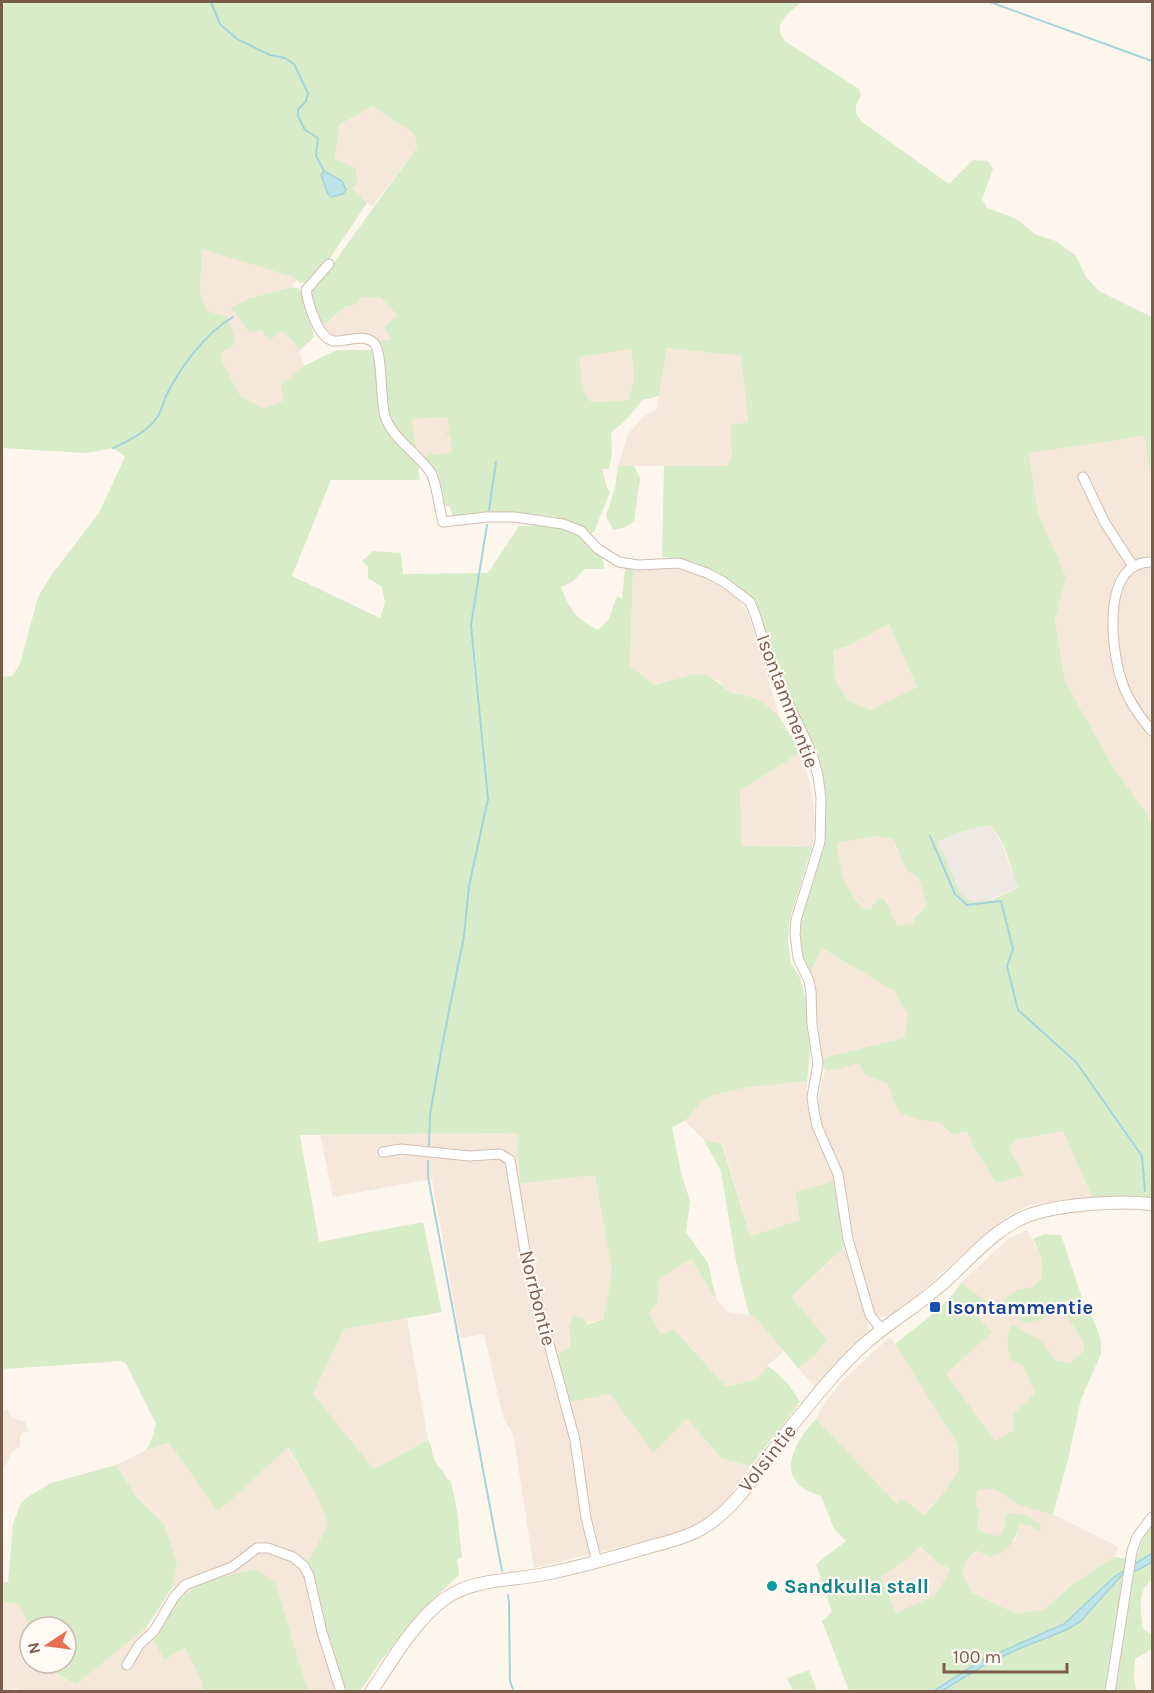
<svg xmlns="http://www.w3.org/2000/svg" width="1154" height="1693" font-family="Karla,sans-serif">
	<rect width="100%" height="100%" fill="#fdf6ec"/>
	<!-- residential -->
	<path fill="#f5e8da" d="M 373,106 L 414,134 L 417,147 L 372,207 L 352,189 L 335,159 L 339,125 Z
		M 207,213 L 296,279 L 292,287 L 250,298 L 261,330 L 281,330 L 292,340 L 299,351 L 304,366 L 280,386 L 284,400 L 264,410 L 241,397 L 223,363 L 200,291 L 203,229 Z
		M 360,297 L 380,297 L 397,315 L 392,339 L 378,342 L 334,338 L 329,335 L 322,326 Z
		M 667,348 L 741,356 L 748,422 L 730,425 L 732,457 L 726,466 L 618,466 L 628,434 L 643,417 L 657,409 Z
		M 631,349 L 634,378 L 629,400 L 591,402 L 583,390 L 579,357 Z
		M 466,416 L 495,447 L 423,459 L 416,453 L 412,419 Z
		M 1144,436 L 1149,465 L 1152,470 L 1152,825 L 1147,814 L 1113,767 L 1065,681 L 1055,620 L 1066,576 L 1038,514 L 1029,452 Z
		M 680,568 L 700,575 L 737,597 L 748,614 L 755,634 L 779,717 L 756,698 L 732,693 L 717,680 L 694,674 L 655,685 L 630,666 L 633,569 Z
		M 889,624 L 917,687 L 871,710 L 849,701 L 836,682 L 833,650 L 848,646 Z
		M 801,752 L 812,791 L 814,810 L 815,827 L 812,847 L 742,846 L 740,791 Z
		M 878,836 L 881,838 L 893,839 L 897,850 L 918,877 L 927,904 L 922,912 L 914,917 L 913,924 L 897,925 L 885,900 L 870,909 L 864,909 L 846,887 L 840,871 L 837,843 Z
		M 820,948 L 897,992 L 900,1003 L 908,1014 L 904,1038 L 826,1057 L 821,1061 L 815,996 L 810,974 Z
		M 858,1063 L 866,1075 L 887,1082 L 918,1120 L 939,1122 L 952,1135 L 967,1131 L 972,1144 L 996,1183 L 1009,1148 L 1015,1140 L 1063,1131 L 1092,1197 L 1030,1205 L 1010,1215 L 996,1225 L 901,1310 L 887,1316 L 880,1317 L 874,1313 L 852,1240 L 840,1170 L 822,1128 L 817,1103 L 825,1070 L 840,1069 Z
		M 807,1081 L 807,1103 L 811,1124 L 822,1151 L 829,1161 L 835,1181 L 800,1220 L 750,1236 L 723,1144 L 704,1140 L 685,1121 L 702,1101 L 711,1096 L 743,1088 Z
		M 517,1133 L 521,1184 L 595,1175 L 612,1272 L 603,1320 L 569,1325 L 570,1402 L 610,1393 L 652,1452 L 687,1419 L 722,1459 L 751,1466 L 728,1498 L 710,1515 L 692,1526 L 669,1535 L 534,1568 L 513,1434 L 503,1417 L 484,1334 L 460,1338 L 432,1179 L 333,1197 L 320,1135 Z
		M 1027,1230 L 1042,1259 L 1042,1276 L 1032,1287 L 1016,1290 L 1002,1303 L 1018,1319 L 1026,1323 L 1040,1320 L 1050,1313 L 1065,1314 L 1083,1341 L 1084,1351 L 1069,1363 L 1054,1360 L 1039,1339 L 1023,1366 L 1036,1393 L 1012,1415 L 1014,1430 L 995,1441 L 945,1374 L 992,1332 L 977,1316 L 988,1303 L 961,1283 L 1009,1238 Z
		M 844,1247 L 865,1310 L 868,1322 L 868,1331 L 815,1387 L 798,1368 L 816,1355 L 791,1297 Z
		M 691,1258 L 716,1299 L 728,1312 L 754,1316 L 784,1351 L 767,1366 L 757,1379 L 726,1387 L 674,1329 L 661,1334 L 649,1313 L 657,1304 L 658,1279 Z
		M 407,1318 L 428,1440 L 374,1469 L 313,1394 L 344,1329 Z
		M 890,1337 L 911,1367 L 958,1445 L 959,1469 L 946,1490 L 923,1515 L 901,1499 L 897,1504 L 816,1419 L 822,1407 L 842,1381 Z
		M 8,1410 L 12,1418 L 25,1422 L 29,1431 L 22,1433 L 20,1437 L 20,1446 L 11,1453 L 7,1463 L 2,1470 L 2,1411 Z
		M 169,1443 L 218,1512 L 287,1447 L 319,1500 L 328,1525 L 307,1563 L 346,1691 L 308,1691 L 276,1584 L 198,1587 L 184,1594 L 173,1586 L 177,1563 L 164,1525 L 138,1499 L 116,1465 L 146,1450 Z
		M 984,1488 L 1003,1492 L 1020,1505 L 1053,1514 L 1119,1547 L 1114,1557 L 1072,1585 L 1043,1610 L 1015,1613 L 971,1592 L 961,1572 L 966,1561 L 976,1550 L 1015,1541 L 1020,1524 L 1033,1527 L 1042,1527 L 1006,1515 L 1003,1531 L 999,1536 L 982,1532 L 977,1528 L 979,1511 L 975,1505 L 977,1491 Z
		M 920,1545 L 939,1564 L 952,1569 L 935,1595 L 896,1613 L 881,1577 L 909,1558 Z
		M 2,1601 L 19,1605 L 30,1627 L 30,1663 L 47,1663 L 50,1669 L 74,1685 L 146,1628 L 164,1660 L 185,1648 L 201,1680 L 203,1691 L 18,1692 L 18,1688 L 2,1691 Z"/>
	<!-- industrial -->
	<path fill="#efe9e4" d="M 988,825 L 994,830 L 1002,844 L 1018,888 L 979,903 L 965,899 L 960,892 L 937,842 L 957,833 Z"/>
	<!-- green -->
	<path fill="#d8ecc9" fill-rule="evenodd" d="M 2,2 L 801,2 C 789,14 770,24 786,42 L 859,89 L 861,95 C 855,106 853,111 861,121 L 949,184 L 973,160 L 988,161 L 993,169 L 982,199 L 987,208 L 1015,218 L 1035,234 L 1056,241 L 1076,256 L 1086,277 L 1099,291 L 1152,317 L 1152,470 L 1149,465 L 1144,436 L 1029,453 L 1038,514 L 1066,576 L 1055,620 L 1065,681 L 1113,767 L 1147,814 L 1152,825 L 1152,1197 L 1092,1197 L 1063,1131 L 1015,1140 L 1009,1149 L 1024,1175 L 996,1183 L 972,1144 L 967,1131 L 952,1135 L 939,1122 L 918,1120 L 899,1112 L 887,1083 L 866,1076 L 858,1063 L 840,1069 L 825,1070 L 821,1061 L 826,1057 L 904,1038 L 908,1014 L 900,1003 L 896,992 L 821,948 L 810,974 L 799,949 L 798,923 L 806,902 L 824,797 L 817,753 L 776,672 L 756,605 L 744,592 L 716,573 L 684,559 L 662,557 L 664,466 L 726,466 L 732,457 L 730,425 L 748,422 L 741,356 L 667,348 L 659,396 L 642,400 L 630,416 L 611,433 L 612,453 L 609,469 L 602,469 L 607,488 L 610,492 L 594,532 L 589,535 L 554,516 L 486,512 L 453,516 L 449,506 L 443,506 L 423,459 L 431,454 L 439,455 L 452,452 L 450,434 L 446,434 L 446,431 L 450,430 L 447,417 L 412,419 L 420,480 L 331,480 L 292,576 L 380,618 L 385,603 L 382,587 L 368,578 L 368,567 L 362,561 L 373,551 L 401,553 L 403,574 L 488,573 L 519,526 L 546,525 L 575,532 L 603,558 L 604,569 L 585,569 L 572,582 L 561,587 C 570,611 576,618 598,630 L 609,619 L 617,596 L 622,599 L 625,568 L 633,569 L 630,666 L 655,685 L 694,674 L 708,675 L 732,693 L 756,698 L 766,705 L 779,717 L 801,752 L 740,791 L 742,846 L 812,847 L 790,918 L 788,942 L 791,963 L 800,978 L 806,1000 L 810,1054 L 807,1081 L 743,1088 L 711,1096 L 702,1101 L 685,1121 L 672,1127 L 681,1173 L 690,1201 L 686,1232 L 708,1263 L 716,1299 L 691,1259 L 659,1279 L 657,1304 L 649,1313 L 661,1334 L 674,1329 L 726,1387 L 757,1379 L 767,1366 C 781,1374 792,1388 800,1402 L 751,1466 L 722,1459 L 687,1419 L 653,1453 L 610,1394 L 570,1402 L 555,1356 L 570,1347 L 569,1325 L 574,1315 L 583,1318 L 587,1324 L 603,1320 L 612,1272 L 595,1175 L 520,1184 L 517,1133 L 300,1135 L 319,1242 L 423,1222 L 442,1312 L 344,1329 L 313,1394 L 374,1469 L 428,1440 C 433,1447 431,1454 435,1461 C 439,1468 444,1471 447,1479 L 451,1481 L 457,1511 L 462,1557 L 457,1559 L 459,1575 L 425,1607 L 383,1658 L 360,1691 L 346,1691 L 307,1563 L 328,1525 L 319,1500 L 288,1447 L 218,1512 L 169,1443 L 146,1450 L 153,1436 L 156,1424 L 126,1364 L 121,1361 L 5,1369 L 2,1373 L 2,677 L 12,676 L 20,664 L 38,597 L 50,577 L 99,513 L 125,457 L 113,448 L 86,453 L 2,448 ZM 373,106 L 414,134 L 417,147 L 330,268 C 306,293 307,295 322,326 L 347,306 L 357,304 L 360,297 L 380,297 L 397,315 L 384,327 L 391,339 L 378,342 L 381,350 L 337,350 L 304,366 L 280,386 L 284,400 L 264,409 L 241,397 L 223,363 L 220,352 L 231,348 L 236,342 L 227,317 L 207,311 L 200,291 L 202,249 L 291,276 L 300,283 L 307,282 L 330,258 L 367,203 L 352,189 L 358,182 L 355,168 L 335,159 L 339,125 ZM 631,349 L 634,378 L 629,400 L 591,402 L 583,390 L 579,357 ZM 889,624 L 917,687 L 871,710 L 849,701 L 836,682 L 833,650 L 848,646 ZM 989,825 C 1007,840 1010,868 1018,888 C 999,896 976,912 960,892 L 938,842 L 957,833 ZM 877,836 L 881,838 L 893,839 L 907,871 L 918,877 L 927,904 L 922,912 L 914,917 L 913,924 L 897,925 L 885,900 L 879,898 L 870,909 L 864,909 C 844,889 840,870 837,843 Z
		M 292,287 L 299,289 L 307,308 L 314,337 L 299,351 L 292,340 L 281,331 L 270,340 L 261,330 L 249,332 L 231,308 L 250,298 Z
		M 618,466 L 634,466 L 640,478 L 634,522 L 623,528 L 613,530 L 606,516 L 615,488 Z
		M 704,1140 L 722,1144 L 750,1236 L 800,1220 L 795,1192 L 835,1181 L 844,1247 L 791,1297 L 827,1339 L 816,1355 L 798,1368 L 754,1316 L 749,1315 L 736,1261 L 721,1171 Z
		M 1045,1234 L 1061,1235 L 1084,1303 L 1095,1323 L 1101,1341 L 1101,1354 L 1081,1399 L 1069,1456 L 1053,1514 C 1042,1511 1030,1509 1020,1505 C 1004,1498 998,1483 978,1491 L 975,1505 L 979,1511 L 977,1528 L 982,1532 L 999,1536 L 1003,1531 L 1006,1515 C 1019,1510 1033,1517 1042,1527 L 1038,1531 L 1033,1527 L 1020,1524 C 1014,1542 1009,1551 990,1557 L 976,1550 L 966,1561 L 962,1572 L 971,1592 L 1015,1613 L 1043,1610 L 1072,1585 L 1114,1557 L 1135,1560 L 1145,1534 L 1152,1525 L 1152,1554 L 1133,1565 L 1138,1570 L 1152,1562 L 1152,1580 C 1136,1591 1141,1613 1143,1629 L 1152,1635 L 1152,1649 L 1135,1659 L 1134,1676 L 1136,1691 L 849,1691 L 822,1621 L 832,1612 L 816,1564 L 846,1541 L 834,1529 L 821,1496 C 815,1494 808,1491 803,1488 C 777,1470 799,1436 816,1419 L 897,1504 L 901,1498 L 924,1515 L 946,1490 L 959,1469 L 958,1445 L 895,1344 C 920,1323 943,1310 961,1283 L 989,1303 L 977,1316 L 992,1332 L 946,1374 L 995,1441 L 1013,1430 L 1012,1415 L 1035,1393 L 1023,1366 L 1010,1359 C 1008,1348 1005,1334 1012,1325 L 1039,1339 L 1055,1360 L 1069,1363 L 1084,1351 L 1083,1341 L 1065,1314 L 1050,1313 L 1040,1320 L 1026,1323 L 1018,1319 L 1001,1302 L 1016,1290 L 1032,1287 L 1042,1277 L 1042,1259 L 1033,1239 ZM 920,1546 L 939,1564 L 951,1569 L 935,1595 L 896,1613 L 881,1577 L 909,1558 Z
		M 116,1465 L 138,1499 L 164,1524 L 177,1563 L 173,1586 L 146,1628 L 75,1685 L 50,1669 L 47,1663 L 66,1663 L 66,1627 L 30,1627 L 19,1605 L 2,1601 L 2,1583 L 8,1582 L 13,1524 L 21,1503 L 29,1496 L 51,1483 Z
		M 257,1569 L 276,1584 L 308,1691 L 203,1691 L 201,1680 L 185,1648 L 164,1660 L 153,1640 C 161,1627 173,1603 185,1594 C 203,1580 236,1573 257,1569 Z
		M 809,1670 L 817,1691 L 793,1691 L 787,1678 Z"/>
	<!-- water -->
	<path fill="#bfe3e8" stroke="#a5d3da" stroke-width="1.5" d="M 324,171 L 342,181 L 346,190 L 343,194 L 331,197 L 328,194 L 321,175 Z
		M 1152,1553 L 1152,1562 L 1138,1570 L 1122,1575 L 1080,1622 L 1066,1630 L 1016,1650 L 983,1666 L 942,1691 L 932,1692 L 982,1660 L 1064,1624 L 1114,1577 Z"/>
	<g fill="none" stroke-linecap="round" stroke-linejoin="round">
		<!-- stream -->
		<path stroke="#a5d3da" stroke-width="2" d="M 211,2 L 220,24 L 237,39 L 270,55 L 285,58 L 294,64 L 308,93 L 306,101 L 298,110 L 298,116 L 305,130 L 318,138 L 316,156 L 324,171
			M 990,2 L 1152,61
			M 113,448 C 130,440 148,432 158,416 C 161,411 163,404 165,398 C 179,369 205,333 233,317
			M 489,510 L 496,462
			M 930,836 L 955,894 L 967,905 L 1001,901 L 1013,949 L 1007,966 L 1018,1010 L 1076,1062 L 1142,1156 L 1145,1191
			M 429,1146 L 430,1114 L 443,1041 L 464,936 L 469,886 L 488,799 L 471,625 L 487,525
			M 428,1161 L 428,1177 L 502,1571
			M 508,1595 L 509,1603 L 510,1681 L 514,1692"/>
		<defs>
			<path id="street" d="M 329,264 L 306,290 C 308,303 318,339 334,341 C 346,342 363,333 374,343 C 383,353 380,399 385,416 C 392,439 418,453 431,473 C 437,484 439,509 443,522 L 486,517 L 515,517 L 563,524 L 581,531 L 598,549 L 619,562 L 638,565 L 679,563 L 707,573 L 724,582 L 750,602 L 756,617 L 773,673 L 805,738 L 813,757 L 818,776 L 821,798 L 820,842 L 796,920 L 795,935 L 798,958 L 809,981 L 811,992 L 812,1024 L 818,1064 L 812,1097 L 814,1111 L 817,1126 L 838,1174 L 848,1239 L 870,1315 L 882,1330
				M 1083,477 L 1105,523 L 1133,566
				M 1152,562 C 1101,561 1111,647 1121,679 C 1127,699 1139,716 1152,731
				M 383,1152 L 401,1149 L 469,1156 L 500,1154 L 510,1160 L 527,1263 L 575,1440 L 586,1518 L 597,1562
				M 127,1665 L 139,1645 L 154,1631 L 174,1597 L 185,1585 L 232,1567 L 257,1548 L 268,1548 L 293,1557 L 304,1566 L 309,1576 L 322,1632 L 341,1692
				M 1110,1692 L 1132,1551 L 1137,1537 L 1152,1517"/>
			<path id="secondary" d="M 371,1692 C 391,1662 414,1622 443,1600 C 473,1578 511,1581 545,1574 C 580,1567 615,1557 649,1547 C 664,1543 681,1539 695,1532 C 735,1514 763,1462 789,1429 C 814,1399 838,1367 867,1342 C 890,1322 917,1306 940,1286 C 968,1262 992,1230 1027,1216 C 1059,1204 1119,1200 1152,1204"/>
		</defs>
		<!-- street casing -->
		<use href="#street" stroke="#d1beb0" stroke-width="11"/>
		<!-- secondary casing -->
		<use href="#secondary" stroke="#d6c0b0" stroke-width="14"/>
		<!-- street -->
		<use href="#street" stroke="#fff" stroke-width="9"/>
		<!-- secondary -->
		<use href="#secondary" stroke="#fff" stroke-width="12"/>
	</g>
	<!-- markers -->
	<rect fill="#1a4fb4" stroke="#fffaf3" stroke-width="2" x="929" y="1301" width="12" height="12" rx="3"/>
	<circle fill="#0f9aa8" stroke="#fffaf3" stroke-width="2" cx="772" cy="1586" r="6"/>
	<g text-anchor="middle" stroke-width="4.5" stroke-linejoin="round" paint-order="stroke">
		<!-- street labels -->
		<g font-size="20" fill="#7a5c4d" stroke="#fffaf3">
			<text transform="translate(788 701) rotate(69)" y="7">Isontammentie</text>
			<text transform="translate(538 1298) rotate(76)" y="7">Norrbontie</text>
			<text transform="translate(767 1458) rotate(-52)" y="7">Volsintie</text>
		</g>
		<!-- transit labels -->
		<g font-size="20" font-weight="bold" fill="#164399" stroke="#fffaf3" text-anchor="start">
			<text x="947" y="1314">Isontammentie</text>
		</g>
		<!-- culture labels -->
		<g font-size="20" font-weight="bold" fill="#0d838f" stroke="#fffaf3" text-anchor="start">
			<text x="784" y="1593">Sandkulla stall</text>
		</g>
	</g>
	<!-- border -->
	<rect width="1154" height="1693" fill="none" stroke="#7a5c4d" stroke-width="6"/>
	<!-- north arrow -->
	<g transform="translate(48 1645) rotate(257)"><circle r="28" fill="#fffaf3" stroke="#cabbb1" stroke-width="1.5"/>
	<path d="M0-4.5L10 22L0 15L-10 22Z" fill="#e76f51"/>
	<text y="-9" font-size="16" font-weight="bold" text-anchor="middle" fill="#7a5c4d">N</text>
	</g>
	<!-- scale -->
	<path d="M944 1663v9h123v-9" fill="none" stroke="#7a5c4d" stroke-width="3"/>
	<text x="953" y="1663" font-size="18" fill="#7a5c4d" stroke="#fffaf3" stroke-width="4.5" paint-order="stroke">100 m</text>
</svg>
